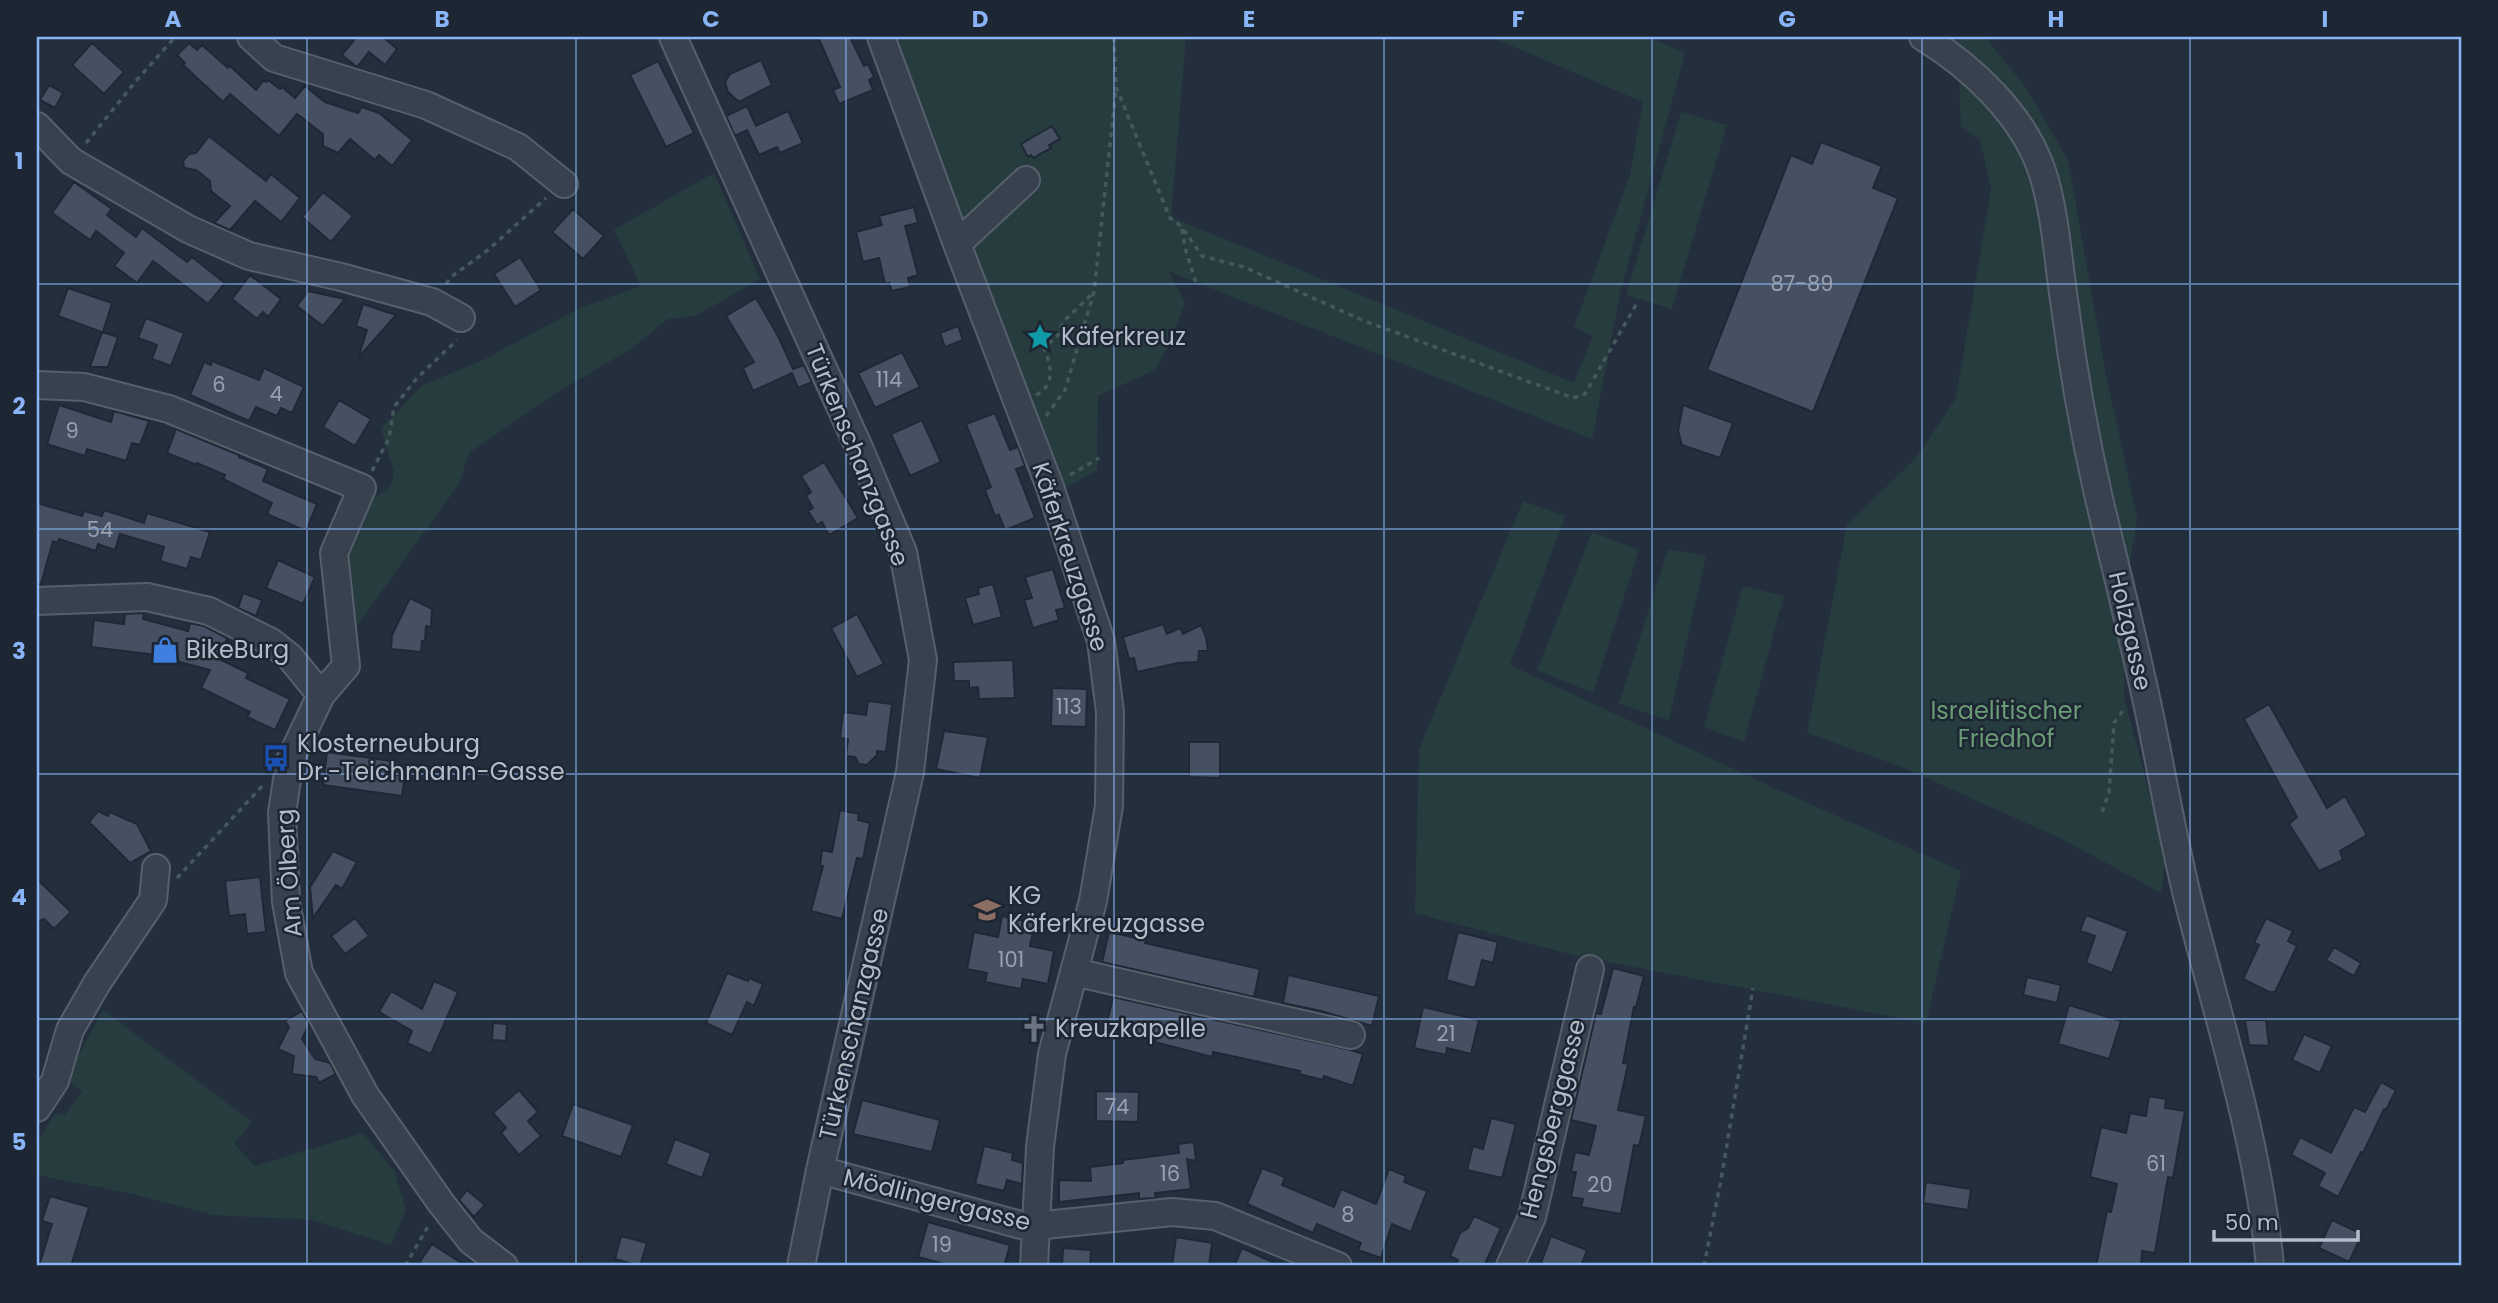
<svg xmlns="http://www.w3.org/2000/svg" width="2498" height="1303" font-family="Poppins,sans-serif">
	<rect width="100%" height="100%" fill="#242f3e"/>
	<!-- green -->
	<path fill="#263c3f" d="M 890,37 L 1186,37 L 1171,217 L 1574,383 L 1593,336 L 1574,327 L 1630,175 L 1643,102 L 1491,37 L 1647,37 L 1685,53 L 1620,294 L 1592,439 L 1168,271 L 1185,302 L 1173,337 L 1155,370 L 1098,396 L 1097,470 L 1060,491 Z
		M 1938,37 L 1985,37 L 2024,85 L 2068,160 L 2106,375 L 2137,517 L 2129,570 L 2124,697 L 2166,856 L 2161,893 L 2064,840 L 1902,767 L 1807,733 L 1847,525 L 1916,458 L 1956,398 L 1991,189 L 1980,140 L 1961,126 L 1958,49 Z
		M 1681,112 L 1727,125 L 1672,309 L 1626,295 Z
		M 714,173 L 760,279 L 696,316 L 668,319 L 631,349 L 553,395 L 469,453 L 459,484 L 336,655 L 323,583 L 350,516 L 391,486 L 394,472 L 381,428 L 423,385 L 483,360 L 580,308 L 641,286 L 614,230 Z
		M 1523,501 L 1565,516 L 1510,665 L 1785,793 L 1961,871 L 1926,1023 L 1577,956 L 1415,913 L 1419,749 Z
		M 1592,532 L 1639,550 L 1593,693 L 1537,670 Z
		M 1668,549 L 1706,556 L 1669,720 L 1619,704 Z
		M 1743,586 L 1784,596 L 1744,742 L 1704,727 Z
		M 103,1010 L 252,1122 L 234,1144 L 255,1166 L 363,1133 L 395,1172 L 406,1210 L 391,1245 L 312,1220 L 213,1215 L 133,1194 L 37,1175 L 37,1143 L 55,1113 L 65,1115 L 82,1092 L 66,1079 Z"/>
	<!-- building -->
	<path fill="#455162" stroke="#1f2835" stroke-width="2" d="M 350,37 L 383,37 L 397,49 L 385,65 L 369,52 L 357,67 L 342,55 L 354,40 Z
		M 818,37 L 850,37 L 864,66 L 868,64 L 874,77 L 869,80 L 873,90 L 839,104 L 833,90 L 840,87 Z
		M 92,43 L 124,72 L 104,94 L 72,65 Z
		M 189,43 L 197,50 L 202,45 L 228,68 L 230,66 L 256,90 L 264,80 L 266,82 L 268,80 L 280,89 L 282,87 L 295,98 L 305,86 L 325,102 L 358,113 L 362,107 L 379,113 L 412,140 L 392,166 L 379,155 L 375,160 L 350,139 L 338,153 L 323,146 L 323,134 L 297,114 L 279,136 L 230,94 L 223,102 L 183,65 L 185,63 L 177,55 Z
		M 761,60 L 772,85 L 739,102 L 728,92 L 725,82 L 730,74 Z
		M 658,61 L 694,133 L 666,147 L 630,75 Z
		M 49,85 L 63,93 L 55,108 L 40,100 Z
		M 747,106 L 756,126 L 788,111 L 803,143 L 780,153 L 777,147 L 759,155 L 747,130 L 735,136 L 726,116 Z
		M 1052,126 L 1060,139 L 1049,145 L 1051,148 L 1033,158 L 1031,155 L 1028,157 L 1021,144 Z
		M 209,136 L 266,181 L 271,174 L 300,198 L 281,222 L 255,201 L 230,230 L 214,223 L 230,206 L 211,191 L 210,181 L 196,170 L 184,168 L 183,161 L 189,154 L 196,153 Z
		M 1821,142 L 1882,166 L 1873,188 L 1898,198 L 1813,412 L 1707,370 L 1791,155 L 1812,164 Z
		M 74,182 L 112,209 L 107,215 L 136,237 L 142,228 L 187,262 L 192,257 L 225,283 L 208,304 L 153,261 L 137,283 L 114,266 L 124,253 L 96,231 L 90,240 L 52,213 Z
		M 323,192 L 353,216 L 331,242 L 302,217 Z
		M 914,207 L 918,223 L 905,226 L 918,275 L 908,278 L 910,287 L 892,291 L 889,283 L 885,284 L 879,258 L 863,262 L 856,232 L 882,225 L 879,216 Z
		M 573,209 L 604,236 L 583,259 L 552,232 Z
		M 520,257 L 541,290 L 515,307 L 494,274 Z
		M 250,275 L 281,299 L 268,317 L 263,312 L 257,319 L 232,299 Z
		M 68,288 L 112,303 L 103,332 L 118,337 L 108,367 L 90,367 L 102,332 L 58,316 Z
		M 308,291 L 345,299 L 323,326 L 297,306 Z
		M 756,298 L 778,336 L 793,369 L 804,365 L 812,382 L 798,388 L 792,373 L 753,391 L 743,368 L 754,362 L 726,316 Z
		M 363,304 L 396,315 L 358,358 L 367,330 L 356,326 Z
		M 146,318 L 184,333 L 171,366 L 152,359 L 157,345 L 138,338 Z
		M 958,326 L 963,340 L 945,347 L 940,333 Z
		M 902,352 L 920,387 L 875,408 L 858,373 Z
		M 212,361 L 259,380 L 264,368 L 304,387 L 292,413 L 281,408 L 277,416 L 256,407 L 249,421 L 190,395 L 204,362 L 211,365 Z
		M 339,400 L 371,419 L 355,446 L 323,427 Z
		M 59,405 L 111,422 L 114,411 L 149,421 L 140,445 L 132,443 L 126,461 L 87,449 L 85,456 L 47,444 Z
		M 1683,405 L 1733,423 L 1720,458 L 1682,445 L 1678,431 Z
		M 995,413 L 1010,450 L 1018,447 L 1025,466 L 1016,469 L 1035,518 L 1005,530 L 999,515 L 995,516 L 985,490 L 991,487 L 966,424 Z
		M 922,420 L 941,462 L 910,476 L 891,434 Z
		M 176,429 L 239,455 L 239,457 L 268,469 L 263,481 L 317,504 L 306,531 L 267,514 L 272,503 L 223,479 L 225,475 L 197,463 L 197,465 L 167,453 Z
		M 824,462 L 858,518 L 829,535 L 822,522 L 817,525 L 808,511 L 813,508 L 806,496 L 811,492 L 801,476 Z
		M 37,503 L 82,516 L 84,511 L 102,516 L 104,510 L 144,523 L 147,513 L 210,532 L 201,560 L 191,557 L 187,569 L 160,561 L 164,547 L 120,534 L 115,550 L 98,544 L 96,551 L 59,539 L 58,543 L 53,541 L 41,584 L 37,584 Z
		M 278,560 L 315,577 L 303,604 L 266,588 Z
		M 1053,569 L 1065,608 L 1056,610 L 1059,620 L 1033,628 L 1024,600 L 1032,598 L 1025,577 Z
		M 993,584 L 1002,617 L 973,625 L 965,598 L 979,594 L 978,588 Z
		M 243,593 L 262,600 L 256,616 L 238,608 Z
		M 410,598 L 432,609 L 431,627 L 426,626 L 425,641 L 422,641 L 421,652 L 391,649 L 392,635 Z
		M 144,613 L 143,619 L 188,631 L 190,623 L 204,626 L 227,638 L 221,660 L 248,673 L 246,678 L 290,699 L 275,730 L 247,717 L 250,712 L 201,688 L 210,670 L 149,654 L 91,647 L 94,620 L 124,624 L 125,614 Z
		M 857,614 L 884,664 L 857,677 L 831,628 Z
		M 1163,624 L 1167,634 L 1180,628 L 1183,634 L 1201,625 L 1206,637 L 1208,651 L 1199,651 L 1198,662 L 1178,663 L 1137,672 L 1134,658 L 1129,659 L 1123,637 Z
		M 1013,660 L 1015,698 L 979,699 L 978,687 L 969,688 L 969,681 L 954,681 L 953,662 Z
		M 1052,688 L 1087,689 L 1086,727 L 1051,726 Z
		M 868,701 L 892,704 L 886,752 L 877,751 L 877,755 L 867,765 L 859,764 L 855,757 L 846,756 L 848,739 L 840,738 L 843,712 L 866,715 Z
		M 2269,704 L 2327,808 L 2345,796 L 2367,835 L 2340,851 L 2343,860 L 2319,871 L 2289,824 L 2297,817 L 2244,719 Z
		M 944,731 L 988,737 L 980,778 L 936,769 Z
		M 1189,742 L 1220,742 L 1220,778 L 1189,777 Z
		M 327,752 L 399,762 L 397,775 L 405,776 L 402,796 L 323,785 Z
		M 840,810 L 859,814 L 858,820 L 870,823 L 863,859 L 857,858 L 842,919 L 811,911 L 823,866 L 820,866 L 822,850 L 832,852 Z
		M 98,811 L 108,816 L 110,812 L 137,824 L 151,851 L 130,863 L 89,822 Z
		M 333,851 L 357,862 L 342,889 L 336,885 L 313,918 L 310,887 Z
		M 260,877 L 266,932 L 247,934 L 245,914 L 229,916 L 225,881 Z
		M 37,879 L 71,912 L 54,929 L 44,919 L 37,922 Z
		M 2086,915 L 2128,931 L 2112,973 L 2086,963 L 2095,936 L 2080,931 Z
		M 1002,916 L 1035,923 L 1030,946 L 1054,951 L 1048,984 L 1023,979 L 1021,989 L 985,982 L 987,973 L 967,969 L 974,932 L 998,937 Z
		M 355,918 L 369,936 L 345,954 L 331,936 Z
		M 2266,918 L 2293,931 L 2288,941 L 2297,946 L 2275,992 L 2269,992 L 2243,979 L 2259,945 L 2254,943 Z
		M 1109,932 L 1146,940 L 1145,943 L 1260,969 L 1254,997 L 1102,962 Z
		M 1458,932 L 1498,942 L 1493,963 L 1482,960 L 1475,988 L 1446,980 Z
		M 2334,947 L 2361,963 L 2354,976 L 2326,960 Z
		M 1613,968 L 1644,976 L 1636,1007 L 1634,1007 L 1623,1063 L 1628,1064 L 1618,1110 L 1646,1116 L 1639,1146 L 1634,1145 L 1621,1214 L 1581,1207 L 1583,1199 L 1571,1197 L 1576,1172 L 1571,1172 L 1575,1152 L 1589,1155 L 1596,1126 L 1571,1120 L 1596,1013 L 1601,1014 Z
		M 727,973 L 748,981 L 749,978 L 763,984 L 754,1006 L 747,1002 L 732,1035 L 706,1023 Z
		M 1288,975 L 1379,996 L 1372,1026 L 1321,1011 L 1283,1003 Z
		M 2027,977 L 2061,985 L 2057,1003 L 2023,995 Z
		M 434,981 L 458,992 L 431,1054 L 407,1043 L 412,1031 L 379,1012 L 391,991 L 422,1009 Z
		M 1113,997 L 1351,1050 L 1363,1054 L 1353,1086 L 1324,1076 L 1323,1080 L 1299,1074 L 1300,1071 L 1213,1052 L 1212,1057 L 1155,1042 L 1156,1038 L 1106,1026 Z
		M 2069,1005 L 2121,1021 L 2109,1059 L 2058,1044 Z
		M 1423,1007 L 1479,1020 L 1471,1054 L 1447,1048 L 1446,1055 L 1414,1048 Z
		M 302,1011 L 309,1024 L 302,1039 L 315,1059 L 330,1063 L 336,1074 L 319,1083 L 316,1077 L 292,1074 L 294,1056 L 278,1049 L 289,1027 L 285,1021 Z
		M 2245,1020 L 2266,1020 L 2269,1046 L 2249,1045 Z
		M 493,1023 L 507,1024 L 506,1041 L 492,1040 Z
		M 2304,1034 L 2332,1046 L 2320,1073 L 2292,1060 Z
		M 2381,1082 L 2396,1090 L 2386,1110 L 2384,1109 L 2363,1153 L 2361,1152 L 2338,1197 L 2318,1186 L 2325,1173 L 2291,1155 L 2300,1137 L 2331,1153 L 2354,1107 L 2365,1112 Z
		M 519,1090 L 538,1112 L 528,1121 L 541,1136 L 519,1155 L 501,1133 L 506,1128 L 493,1113 Z
		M 1096,1091 L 1139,1092 L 1138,1122 L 1096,1121 Z
		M 2149,1096 L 2166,1099 L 2165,1108 L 2185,1111 L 2173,1178 L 2168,1177 L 2155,1253 L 2142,1251 L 2141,1266 L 2096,1266 L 2107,1211 L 2111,1212 L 2117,1184 L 2090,1177 L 2101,1127 L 2126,1133 L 2130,1113 L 2146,1116 Z
		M 862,1100 L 940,1120 L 932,1152 L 853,1134 Z
		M 573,1104 L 633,1125 L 621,1157 L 562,1136 Z
		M 1491,1118 L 1516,1124 L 1502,1178 L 1467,1170 L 1473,1146 L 1483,1149 Z
		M 675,1139 L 711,1153 L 702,1178 L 666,1164 Z
		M 1194,1142 L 1196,1161 L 1187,1159 L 1191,1189 L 1155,1193 L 1156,1198 L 1139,1199 L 1139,1193 L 1059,1202 L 1059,1180 L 1091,1181 L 1090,1167 L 1123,1163 L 1123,1160 L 1179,1153 L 1178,1144 Z
		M 984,1146 L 1013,1153 L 1012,1160 L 1023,1163 L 1022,1184 L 1007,1180 L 1004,1191 L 975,1184 Z
		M 1262,1168 L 1285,1177 L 1282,1185 L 1334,1207 L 1341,1189 L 1376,1204 L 1389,1169 L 1406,1176 L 1404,1182 L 1427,1191 L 1411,1232 L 1392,1224 L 1381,1258 L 1358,1250 L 1361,1243 L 1317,1224 L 1313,1233 L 1247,1204 Z
		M 1926,1182 L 1971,1189 L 1968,1210 L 1923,1203 Z
		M 467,1190 L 485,1205 L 474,1217 L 459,1200 Z
		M 50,1196 L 89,1207 L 71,1266 L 39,1266 L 52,1224 L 42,1221 Z
		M 1474,1216 L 1501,1228 L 1484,1266 L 1455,1266 L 1458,1260 L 1450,1256 L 1460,1233 L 1468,1228 Z
		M 2332,1220 L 2362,1234 L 2349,1262 L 2319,1248 Z
		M 928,1222 L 1010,1245 L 1004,1266 L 952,1266 L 918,1257 Z
		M 621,1236 L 647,1243 L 640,1266 L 615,1259 Z
		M 1551,1236 L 1587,1250 L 1581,1266 L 1540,1266 Z
		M 1176,1237 L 1212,1243 L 1209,1266 L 1172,1266 Z
		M 432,1244 L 466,1266 L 417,1266 Z
		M 1063,1248 L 1091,1250 L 1090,1266 L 1062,1266 Z
		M 1242,1248 L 1281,1266 L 1234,1266 Z"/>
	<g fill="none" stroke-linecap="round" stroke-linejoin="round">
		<defs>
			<path id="minor" d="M 251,37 L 274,58 L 426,105 L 518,147 L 564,184
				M 673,37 L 860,450 L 903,552 L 923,660 L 910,772 L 820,1170 L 801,1266
				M 881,37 L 957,244 L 1050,487 L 1101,641 L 1110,712 L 1109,806 L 1093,901 L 1052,1054 L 1040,1147 L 1034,1266
				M 1923,37 C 1972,67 2023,115 2042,171 C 2056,214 2058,262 2065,307 C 2073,370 2084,432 2098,494 C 2114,562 2131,629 2146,698 C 2162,770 2173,844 2192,915 C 2222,1031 2259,1147 2270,1266
				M 37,126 L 71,161 L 188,229 L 249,256 L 341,277 L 432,302 L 461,318
				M 957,244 L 1026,180
				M 37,385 L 84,387 L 169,409 L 362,488 L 334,553 L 346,666 L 321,695
				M 37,601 L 147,597 L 209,611 L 271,642 L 290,657 L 321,695 L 290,760 L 282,813 L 286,902 L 299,973 L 365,1095 L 441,1203 L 471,1241 L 504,1266
				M 1074,972 L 1351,1035
				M 37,1108 L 55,1081 L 70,1030 L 97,983 L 153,900 L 156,868
				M 820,1170 L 1021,1225 L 1035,1226 L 1172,1212 L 1215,1216 L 1338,1266
				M 1510,1266 L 1532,1217 L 1590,969"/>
		</defs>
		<!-- minor casing -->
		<use href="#minor" stroke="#565f6c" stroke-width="30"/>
		<!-- path -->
		<path stroke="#44595c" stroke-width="3.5" stroke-dasharray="5 5" stroke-linecap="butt" d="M 1114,37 L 1116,87 L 1170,218 L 1182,227 L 1202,256 L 1244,267 L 1362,320 L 1573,398 L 1585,394 L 1637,303
			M 86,143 L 136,81 L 175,37
			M 1182,229 L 1185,248 L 1197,286
			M 446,284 L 451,277 L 488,250 L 546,198
			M 1036,395 C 1056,385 1051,365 1044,348 L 1058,335 L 1063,322 L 1093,293
			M 1046,416 L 1065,390 L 1094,292 L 1116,89
			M 372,471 L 389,438 L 394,407 L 417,378 L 457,340
			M 1070,475 L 1099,458
			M 2102,812 L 2109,793 L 2114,723 L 2125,708
			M 177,878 L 265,783
			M 405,1266 L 430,1223
			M 1704,1266 L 1721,1180 L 1753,988"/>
		<!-- minor -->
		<use href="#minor" stroke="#38414e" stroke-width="26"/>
	</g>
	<!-- grid -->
	<path fill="none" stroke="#8ab4f8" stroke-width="2" stroke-opacity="0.55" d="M 307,37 L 307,1266M 576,37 L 576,1266M 846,37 L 846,1266M 1114,37 L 1114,1266M 1384,37 L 1384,1266M 1652,37 L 1652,1266M 1922,37 L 1922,1266M 2190,37 L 2190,1266M 37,284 L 2461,284M 37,529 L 2461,529M 37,774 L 2461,774M 37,1019 L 2461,1019"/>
	<!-- icons -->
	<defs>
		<symbol id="sight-bare" viewBox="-9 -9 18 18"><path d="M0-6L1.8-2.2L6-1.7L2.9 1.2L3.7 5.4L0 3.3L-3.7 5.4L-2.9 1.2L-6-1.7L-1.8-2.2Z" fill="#0f9aa8" stroke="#1d2633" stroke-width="2.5" paint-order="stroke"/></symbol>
		<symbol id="shop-bare" viewBox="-9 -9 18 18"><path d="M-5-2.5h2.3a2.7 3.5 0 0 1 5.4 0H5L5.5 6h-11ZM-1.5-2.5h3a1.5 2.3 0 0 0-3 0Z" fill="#3f7fe0" stroke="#1d2633" stroke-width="2.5" paint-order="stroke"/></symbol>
		<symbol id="bus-bare" viewBox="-9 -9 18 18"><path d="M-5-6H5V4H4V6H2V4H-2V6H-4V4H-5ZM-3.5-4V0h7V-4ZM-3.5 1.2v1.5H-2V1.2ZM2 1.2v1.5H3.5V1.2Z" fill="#1a4fb4" stroke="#1d2633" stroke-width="2.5" paint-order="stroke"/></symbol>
		<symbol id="school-bare" viewBox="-9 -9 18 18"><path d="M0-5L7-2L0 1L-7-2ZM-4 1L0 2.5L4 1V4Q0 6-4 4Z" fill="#8d6e63" stroke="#1d2633" stroke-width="2.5" paint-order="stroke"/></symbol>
		<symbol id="church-bare" viewBox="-9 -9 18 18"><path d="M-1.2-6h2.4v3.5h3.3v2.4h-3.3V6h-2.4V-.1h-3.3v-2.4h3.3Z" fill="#6b7280" stroke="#1d2633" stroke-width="2.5" paint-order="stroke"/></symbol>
	</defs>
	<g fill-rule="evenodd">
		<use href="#sight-bare" x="1021" y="318" width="38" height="38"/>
		<use href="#shop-bare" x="146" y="631" width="38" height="38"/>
		<use href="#bus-bare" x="257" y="739" width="38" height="38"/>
		<use href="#school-bare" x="968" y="891" width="38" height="38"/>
		<use href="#church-bare" x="1015" y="1010" width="38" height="38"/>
	</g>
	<g text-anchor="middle" stroke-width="5" stroke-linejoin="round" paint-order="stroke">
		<!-- number labels -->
		<g font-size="21" fill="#98a1af">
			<text x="1802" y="291">87-89</text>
			<text x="889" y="387">114</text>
			<text x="219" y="392">6</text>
			<text x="276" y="401">4</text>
			<text x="72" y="438">9</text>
			<text x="100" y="537">54</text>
			<text x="1069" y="714">113</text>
			<text x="1011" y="967">101</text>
			<text x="1446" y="1041">21</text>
			<text x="1117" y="1114">74</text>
			<text x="2156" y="1171">61</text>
			<text x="1170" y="1181">16</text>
			<text x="1600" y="1192">20</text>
			<text x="1348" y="1222">8</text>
			<text x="942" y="1252">19</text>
		</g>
		<!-- poi labels -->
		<g font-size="24" fill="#b4bcc9" stroke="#1d2633" text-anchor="start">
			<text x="1061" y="345">Käferkreuz</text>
			<text x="186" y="658">BikeBurg</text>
			<text x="297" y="752">Klosterneuburg<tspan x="297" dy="28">Dr.-Teichmann-Gasse</tspan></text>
			<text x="1008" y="904">KG<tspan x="1008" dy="28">Käferkreuzgasse</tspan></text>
			<text x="1055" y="1037">Kreuzkapelle</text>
		</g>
		<!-- street labels -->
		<g font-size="24" fill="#b4bcc9" stroke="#1d2633">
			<text transform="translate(857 455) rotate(68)" y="8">Türkenschanzgasse</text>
			<text transform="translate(1070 557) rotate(72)" y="8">Käferkreuzgasse</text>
			<text transform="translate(2130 631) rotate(77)" y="8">Holzgasse</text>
			<text transform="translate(289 873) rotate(-94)" y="8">Am Ölberg</text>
			<text transform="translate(854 1024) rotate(-77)" y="8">Türkenschanzgasse</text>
			<text transform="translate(1553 1119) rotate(-76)" y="8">Hengsberggasse</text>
			<text transform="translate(937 1200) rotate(14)" y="8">Mödlingergasse</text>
		</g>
		<!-- park labels -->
		<g font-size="24" fill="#6b9a76" stroke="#1d2633">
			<text x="2006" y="719">Israelitischer<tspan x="2006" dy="28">Friedhof</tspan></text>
		</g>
	</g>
	<!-- border -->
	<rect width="2498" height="1303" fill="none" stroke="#1d2633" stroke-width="77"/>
	<!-- scale -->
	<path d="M2214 1230v10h144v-10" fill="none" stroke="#b4bcc9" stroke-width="3.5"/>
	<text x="2225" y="1230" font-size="21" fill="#b4bcc9" stroke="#1d2633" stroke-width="5" paint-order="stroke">50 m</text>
	<rect x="38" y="38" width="2422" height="1226" fill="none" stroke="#8ab4f8" stroke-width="2.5"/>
	<g font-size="23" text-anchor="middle" font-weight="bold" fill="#8ab4f8">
		<text x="173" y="27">A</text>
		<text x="442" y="27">B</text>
		<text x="711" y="27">C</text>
		<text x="980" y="27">D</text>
		<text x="1249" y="27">E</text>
		<text x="1518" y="27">F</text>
		<text x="1787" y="27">G</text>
		<text x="2056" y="27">H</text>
		<text x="2325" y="27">I</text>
		<text x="19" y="169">1</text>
		<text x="19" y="414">2</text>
		<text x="19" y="659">3</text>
		<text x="19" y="905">4</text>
		<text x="19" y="1150">5</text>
	</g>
</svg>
